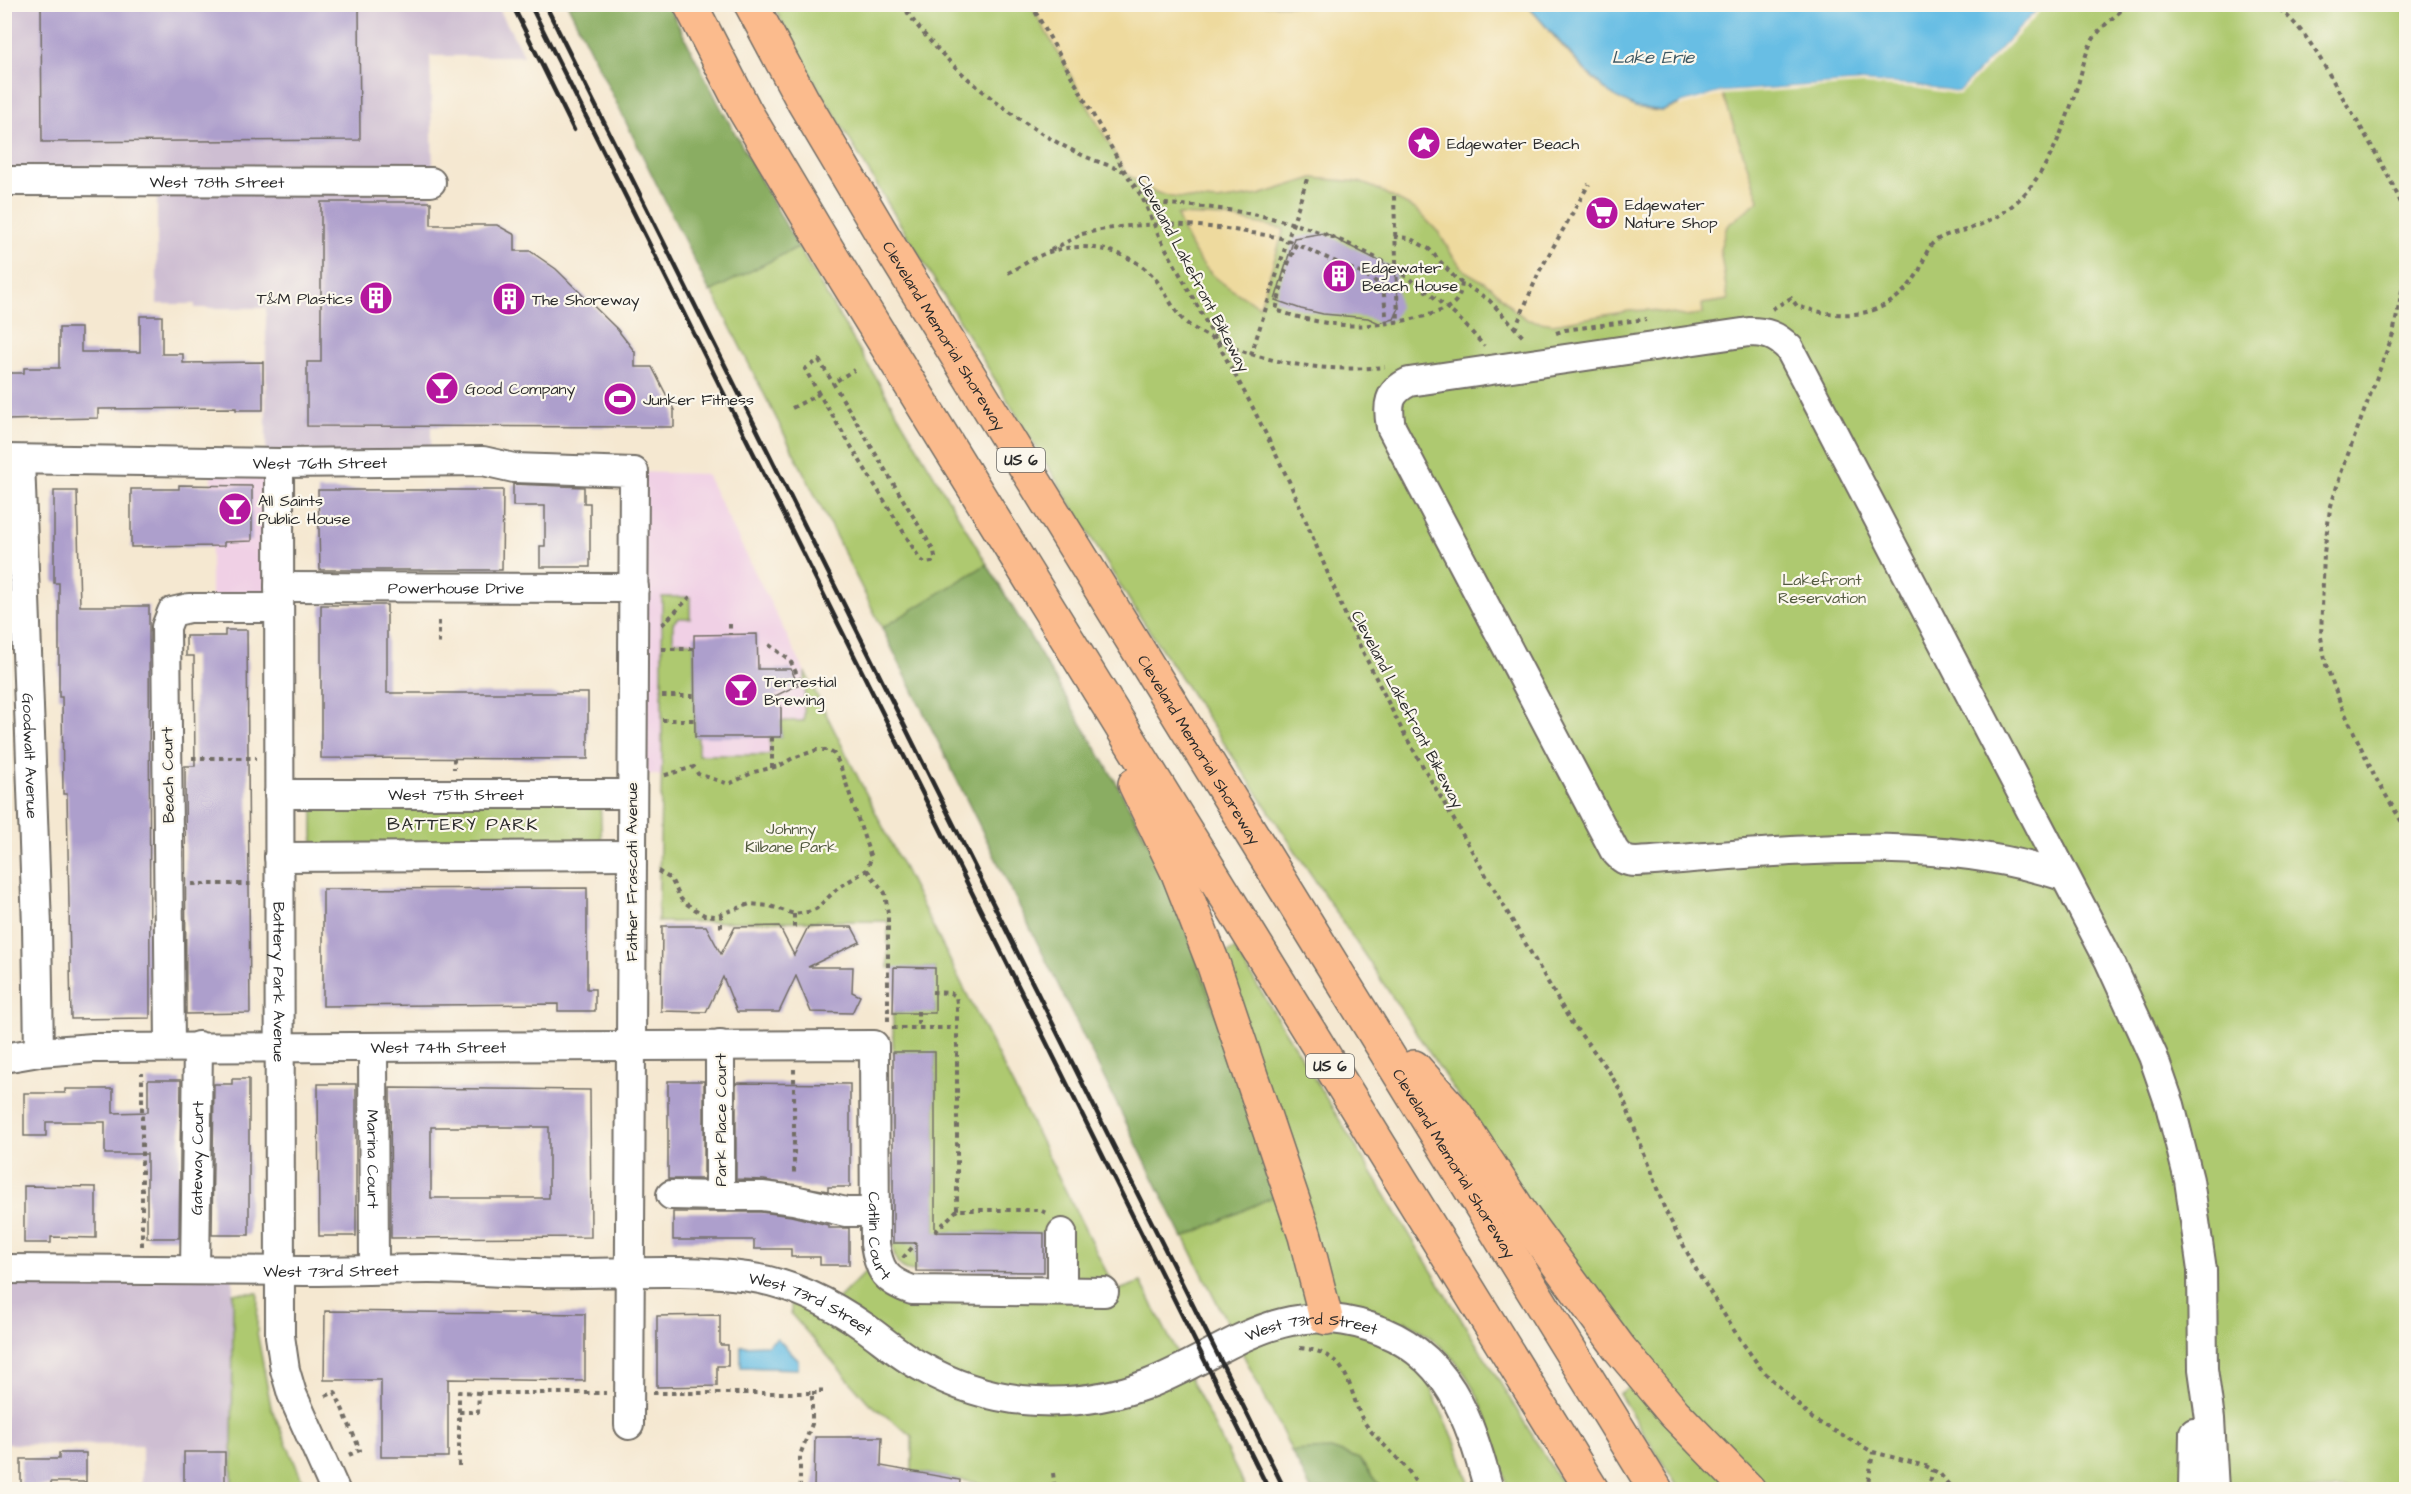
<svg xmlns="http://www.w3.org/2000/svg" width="2411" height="1494" font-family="'Architects Daughter',sans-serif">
	<rect width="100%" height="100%" fill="#fbf7ec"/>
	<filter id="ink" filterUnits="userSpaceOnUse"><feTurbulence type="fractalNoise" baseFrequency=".0167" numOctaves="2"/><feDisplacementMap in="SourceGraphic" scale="12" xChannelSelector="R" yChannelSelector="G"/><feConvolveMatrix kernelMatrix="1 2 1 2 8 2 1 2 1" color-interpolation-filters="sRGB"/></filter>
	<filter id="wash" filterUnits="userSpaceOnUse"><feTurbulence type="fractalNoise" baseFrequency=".008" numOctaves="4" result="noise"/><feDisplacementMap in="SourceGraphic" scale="24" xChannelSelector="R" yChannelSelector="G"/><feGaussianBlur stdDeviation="1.35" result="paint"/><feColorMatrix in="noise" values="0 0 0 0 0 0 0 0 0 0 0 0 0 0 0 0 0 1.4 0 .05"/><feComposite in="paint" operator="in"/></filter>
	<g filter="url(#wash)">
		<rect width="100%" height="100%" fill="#f5e8d1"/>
		<!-- built -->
		<path fill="#f0d0e5" d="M 211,461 L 279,463 L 279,598 L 211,598 Z
			M 634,472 L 706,474 L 805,672 L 804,721 L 781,737 L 770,737 L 770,756 L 662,756 L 662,776 L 632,772 Z"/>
		<!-- industrial -->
		<path fill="#cebed2" d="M 4,5 L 497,5 L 524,56 L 430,56 L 433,172 L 5,176 Z
			M 157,181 L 431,195 L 431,462 L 266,462 L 266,308 L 195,308 L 195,304 L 157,304 Z
			M 5,1269 L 233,1270 L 232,1489 L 142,1489 L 142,1445 L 5,1444 Z"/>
		<!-- green -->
		<path fill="#aec96f" stroke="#6c7a4d" stroke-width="1.5" d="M 568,5 L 788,252 L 798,247 L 987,564 L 982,567 L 1221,956 L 1235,949 L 1565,1489 L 1508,1489 C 1487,1415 1477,1362 1406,1321 L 1433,1394 L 1455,1441 L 1471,1489 L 1311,1489 C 1166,1204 1026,917 883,630 C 779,421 672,214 568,5 Z
			M 773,5 L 2406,5 L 2406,1489 L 1765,1489 L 1709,1434 L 1652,1371 L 1535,1212 L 1131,603 L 905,232 L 809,72 Z
			M 662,597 L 690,597 L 690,618 L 678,618 L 673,623 L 673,641 L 694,642 L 695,736 L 698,737 L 698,755 L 770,755 L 770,737 L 781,737 L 781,721 L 804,721 L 805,672 L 1116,1291 L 1141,1282 L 1246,1489 L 1011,1489 L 912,1471 L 912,1436 L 868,1402 L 791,1314 L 791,1287 L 832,1305 L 877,1260 L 890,1279 L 1062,1291 L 1062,1233 L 935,1232 L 935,1053 L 893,1052 L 893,1013 L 902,1013 L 903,1011 L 935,1013 L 935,1005 L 933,1004 L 935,968 L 888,968 L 888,921 L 658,922 L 662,756 Z
			M 313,794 L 600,794 L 602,855 L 313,857 Z
			M 893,1243 L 916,1243 L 916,1271 C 899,1271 893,1259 893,1243 Z
			M 233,1293 L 258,1293 L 257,1332 L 271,1407 L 306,1489 L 232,1489 Z
			M 1634,1384 L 1733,1489 L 1679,1489 L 1619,1394 Z"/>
		<!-- forest -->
		<path fill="#8aad62" stroke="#5a6c46" stroke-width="1.5" d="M 568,5 L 668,5 L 720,106 L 798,247 L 710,292 Z
			M 987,564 L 1120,789 L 1171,888 L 1279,1194 L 1183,1238 L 882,628 Z
			M 1331,1449 L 1359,1459 L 1382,1489 L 1311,1489 L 1291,1451 Z"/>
		<!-- sand -->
		<path fill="#eeda9e" stroke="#8c8264" stroke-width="1.5" d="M 1031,5 L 1527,5 C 1562,43 1604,109 1660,111 C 1668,111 1675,106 1682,103 C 1695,99 1709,96 1722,92 L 1759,200 L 1727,226 L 1720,249 L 1728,300 L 1702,304 L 1703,314 L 1684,316 L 1647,310 L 1629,311 L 1553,324 L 1528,320 L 1514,310 L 1491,286 L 1465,271 L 1452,255 L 1439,233 L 1417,210 L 1375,188 L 1359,182 L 1313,178 L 1259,195 L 1217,201 L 1171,197 L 1158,193 L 1147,189 L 1125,172 Z
			M 1177,215 L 1226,217 L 1284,229 L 1260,306 C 1214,282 1195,265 1177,215 Z"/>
		<!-- water -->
		<path fill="#67bee4" stroke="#497488" stroke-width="1.5" d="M 1527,5 L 2042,5 L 1959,92 L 1915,85 L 1862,82 L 1722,92 L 1679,104 L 1663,111 L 1635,107 L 1610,94 L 1583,68 Z
			M 777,1338 L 798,1360 L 798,1369 L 741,1367 L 741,1346 L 768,1345 Z"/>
		<!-- pier -->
		<path fill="#f5e8d1" d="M 2045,4 L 2032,21 L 1960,95 L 1915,88 L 1862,85 L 1722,95 L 1680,107 L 1679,104 L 1722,92 L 1862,82 L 1915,85 L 1959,92 L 2042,5 Z"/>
		<g id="blocks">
			<!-- building -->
			<path fill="#ad9fcc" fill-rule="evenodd" d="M 41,4 L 359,4 L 360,140 L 42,142 Z
				M 321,202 L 431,202 L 431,225 L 497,225 L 515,235 L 515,251 L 530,251 L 556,269 L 617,329 L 635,352 L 635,367 L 652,367 L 674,410 L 674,427 L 307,426 L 307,362 L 321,362 Z
				M 1324,233 L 1395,269 L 1399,308 L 1394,319 L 1379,323 L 1368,318 L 1323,314 L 1301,309 L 1275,300 L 1294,238 Z
				M 140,316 L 162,316 L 162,354 L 183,354 L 183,363 L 263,362 L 263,410 L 236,410 L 236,408 L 98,409 L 98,418 L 4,420 L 4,373 L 24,373 L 24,368 L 59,368 L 59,328 L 81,328 L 81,352 L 140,352 Z
				M 513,484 L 584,487 L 584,503 L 590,503 L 590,567 L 540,567 L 540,546 L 545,546 L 545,506 L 513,506 Z
				M 179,485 L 252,486 L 252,541 L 224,542 L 224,546 L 131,547 L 131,489 L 179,489 Z
				M 318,490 L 503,490 L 502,570 L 320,570 Z
				M 54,491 L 77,491 L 80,606 L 149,606 L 150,1018 L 71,1019 L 67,794 L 63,794 L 62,697 L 59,697 L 59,583 L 54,583 Z
				M 321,605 L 387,605 L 387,693 L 588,693 L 588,759 L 321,758 Z
				M 225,630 L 247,630 L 250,1013 L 186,1014 L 185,766 L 195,766 L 194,656 L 186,656 L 186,636 L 225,636 Z
				M 757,634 L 758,669 L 791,669 L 798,685 L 775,696 L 781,708 L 781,737 L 695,737 L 694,635 Z
				M 587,888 L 587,989 L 595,989 L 595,1011 L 558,1011 L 558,1004 L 323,1006 L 323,889 Z
				M 662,926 L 706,926 L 721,954 L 735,927 L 779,926 L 794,955 L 808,927 L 852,927 L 860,942 L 808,967 L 853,967 L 852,992 L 860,996 L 852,1013 L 811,1012 L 796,976 L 779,1012 L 737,1012 L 723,977 L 706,1012 L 661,1011 Z
				M 894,967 L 935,968 L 935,1013 L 893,1013 Z
				M 893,1052 L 935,1052 L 935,1232 L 1044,1233 L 1044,1272 L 916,1271 L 916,1243 L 893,1243 Z
				M 232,1079 L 249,1079 L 249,1235 L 212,1235 L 214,1084 L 232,1084 Z
				M 148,1080 L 181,1080 L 179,1238 L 147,1238 L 147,1154 L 105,1154 L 105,1122 L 46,1122 L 46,1136 L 24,1136 L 24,1093 L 65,1093 L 65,1089 L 113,1089 L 113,1113 L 148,1112 Z
				M 668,1081 L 704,1081 L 704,1179 L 668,1179 Z
				M 736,1083 L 850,1084 L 850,1187 L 828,1187 L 828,1191 L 764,1180 L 736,1179 Z
				M 318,1084 L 356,1084 L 356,1236 L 319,1236 Z
				M 390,1088 L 590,1090 L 591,1237 L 391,1238 ZM 431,1127 L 549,1127 L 549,1198 L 431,1198 Z
				M 24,1186 L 96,1187 L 96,1238 L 51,1237 L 51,1243 L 24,1243 Z
				M 673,1212 L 761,1212 L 791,1216 L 828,1225 L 828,1228 L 849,1228 L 849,1265 L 820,1265 L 820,1257 L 791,1257 L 791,1249 L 754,1249 L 754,1240 L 673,1240 Z
				M 325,1311 L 585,1314 L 585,1381 L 448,1379 L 448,1457 L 381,1457 L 381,1380 L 324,1380 Z
				M 720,1315 L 720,1345 L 728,1345 L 728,1366 L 717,1366 L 717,1386 L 657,1387 L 657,1316 Z
				M 815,1437 L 882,1437 L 881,1466 L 960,1480 L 959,1490 L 814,1490 Z
				M 184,1452 L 225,1452 L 225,1490 L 184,1490 Z
				M 59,1453 L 86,1453 L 86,1482 L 51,1482 L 51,1486 L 21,1486 L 21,1459 L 59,1459 Z"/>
		</g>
	</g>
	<g filter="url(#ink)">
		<use href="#blocks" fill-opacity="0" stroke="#726d65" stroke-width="1.5"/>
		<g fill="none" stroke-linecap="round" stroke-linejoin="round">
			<defs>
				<g id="minor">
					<path id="s1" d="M 4,181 L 431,182"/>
					<path id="s2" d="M 4,459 L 279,463 L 483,461 L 514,468 L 634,472 L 629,1425"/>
					<path id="s3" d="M 20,460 L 37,926 L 39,1052"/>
					<path id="s4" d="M 279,463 L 280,1336 L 285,1370 L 292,1394 L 335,1490"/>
					<path id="s5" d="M 279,587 L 634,588"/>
					<path id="s6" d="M 279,794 L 632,794"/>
					<path d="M 279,857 L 632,855"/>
					<path d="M 2063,876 C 1925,831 1779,853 1637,862 C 1626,862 1621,859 1614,850 L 1391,427 C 1387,405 1388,392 1409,382 L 1749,332 C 1766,332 1776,335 1789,348 L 2109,960 L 2153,1056 L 2170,1105 L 2189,1180 L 2202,1270 L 2203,1369 L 2210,1419 L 2214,1490"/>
					<path d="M 170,1046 L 166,627 L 172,612 L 189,608 L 279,608"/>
					<path id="s7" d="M 373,1048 L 374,1269"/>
					<path id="s8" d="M 4,1058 L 39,1052 L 93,1048 L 874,1045 L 875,1244 C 879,1271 886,1281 912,1290 L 1104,1292"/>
					<path d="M 671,1195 L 720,1196 L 720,1045"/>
					<path d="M 720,1196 L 762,1196 L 794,1200 L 846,1212 L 875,1212"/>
					<path d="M 1062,1233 L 1062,1291"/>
					<path id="s9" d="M 4,1269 C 105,1269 206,1270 307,1271 C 348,1271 388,1269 429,1269 C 465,1269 500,1273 535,1273 C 606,1275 678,1267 748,1277 C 791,1283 831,1303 866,1328 C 884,1341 901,1356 920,1366 C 955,1386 996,1399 1036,1401 C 1074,1403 1113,1397 1148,1384 C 1227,1353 1277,1297 1370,1327 C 1449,1352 1469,1418 1489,1490"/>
					<path id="s10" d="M 195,1270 L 198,1046"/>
					<path d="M 2193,1490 L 2194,1433"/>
				</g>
				<g id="highway">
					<path d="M 690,4 L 745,111 L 833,259 L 1592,1490"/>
					<path id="s11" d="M 751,4 L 803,101 L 888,244 L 1656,1490"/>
					<path d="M 1135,784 L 1177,871 L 1213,963 L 1305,1236 L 1326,1318"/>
					<path d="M 1414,1067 L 1456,1114 L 1524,1218 L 1620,1349 L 1674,1413 L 1749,1490"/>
				</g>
			</defs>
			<!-- minor casing -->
			<use href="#minor" stroke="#726d65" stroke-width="32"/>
			<!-- highway casing -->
			<use href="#highway" stroke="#726d65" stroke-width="36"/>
			<!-- path -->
			<path stroke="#726d65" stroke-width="4" stroke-dasharray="4.5 4.5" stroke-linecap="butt" d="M 902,4 C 938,62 1019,126 1080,154 C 1094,161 1109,165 1123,171
				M 1031,4 L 1125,172 L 1142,197 L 1159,236 L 1252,406 L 1289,481 L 1350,626 L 1403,732 L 1571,1022 L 1607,1068 L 1621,1092 L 1665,1210 L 1697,1271 L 1737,1335 L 1762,1370 L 1813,1419 L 1873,1452 L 1926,1466 L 1940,1474 L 1953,1490
				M 2272,4 C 2306,26 2323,65 2343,98 C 2366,136 2390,175 2406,215
				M 1394,196 L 1398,322
				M 1146,203 C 1270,208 1361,231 1456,316 C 1466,325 1475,336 1484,346
				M 1394,237 L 1409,238 L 1429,249 L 1457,280 L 1489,300 L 1525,339
				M 1051,250 L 1082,234
				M 2406,272 L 2393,334 L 2341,473 L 2330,509 L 2324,553 L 2321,637 L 2326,665 L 2341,705 L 2375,777 L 2406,829
				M 1008,273 C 1021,266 1035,257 1049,252 C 1085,240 1133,250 1157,281 C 1167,294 1175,315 1189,325 C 1245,362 1319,373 1385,367
				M 1772,309 L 1791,298 L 1797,306 C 1845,321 1889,319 1918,273 C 1923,264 1925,252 1932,244 C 1943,233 1954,234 1969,229 C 1994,220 2015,207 2031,186 C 2054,156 2066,122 2077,87 C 2082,73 2084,56 2091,43 C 2099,28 2116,15 2129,4
				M 1387,324 L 1383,286 L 1365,275 L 1296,244 L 1285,272 L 1276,310 C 1298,318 1321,323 1344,325 C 1367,328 1435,319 1453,304 C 1459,299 1461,291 1462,283
				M 1515,329 L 1539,272 L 1589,184
				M 1556,333 L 1565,330 L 1646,319
				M 1251,355 L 1307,179
				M 819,394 L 805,369 L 819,360 L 833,383
				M 792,408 L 819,394 L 920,559 L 925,563 L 932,562 L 935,557 L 934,551 L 833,383 L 854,370
				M 439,621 L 439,646
				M 730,624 L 730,634
				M 662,625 L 690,597
				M 769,645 L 790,660 L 802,685
				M 662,649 L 694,649
				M 662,696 L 695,696
				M 662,720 L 695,720
				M 772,737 L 772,768
				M 192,758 L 256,758
				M 454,758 L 454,769
				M 867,870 L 885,893 L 888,914 L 888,1025
				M 658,871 L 671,879 L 681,899 L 685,903 L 704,915 L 715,916 L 750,904 L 770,906 L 794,914 L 808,912 L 816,909 L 838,888 L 867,870 L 871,858 L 840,765 L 834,754 L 827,750 L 817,750 L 793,758 L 779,766 L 754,772 L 729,784 L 698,774 L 694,767 L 662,776
				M 192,884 L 254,884
				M 721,914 L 721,930
				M 794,914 L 794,932
				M 932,992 L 950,993 L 956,996 L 957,1003 L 957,1210 L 1040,1210 L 1048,1214
				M 918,1011 L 918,1028
				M 892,1028 L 957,1028
				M 794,1069 L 794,1176
				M 935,1232 L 957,1210
				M 142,1246 L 142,1073
				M 903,1258 L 916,1243
				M 1300,1348 C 1313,1349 1327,1353 1337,1363 C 1352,1378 1353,1404 1364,1422 C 1380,1446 1408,1461 1419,1490
				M 653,1393 L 812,1393 L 812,1424 L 800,1455 L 800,1490
				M 812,1393 L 821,1393 L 821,1387
				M 326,1396 L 335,1392 L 360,1450 L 349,1455
				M 459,1412 L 459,1392 L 479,1393
				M 459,1466 L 459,1412 L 478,1412 L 479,1393 L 606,1393
				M 1053,1473 L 1055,1490
				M 1867,1490 L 1873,1452
				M 1928,1490 L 1933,1470"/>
			<!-- minor -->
			<use href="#minor" stroke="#fff" stroke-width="28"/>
			<!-- highway -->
			<use href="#highway" stroke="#fbbb8d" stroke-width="33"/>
			<!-- rail -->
			<path stroke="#2b2b2b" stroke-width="4.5" d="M 512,4 L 574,130
				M 530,4 L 1269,1490
				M 545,4 L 1285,1490"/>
			<!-- path-bridge -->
			<path stroke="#726d65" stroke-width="4" stroke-dasharray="4.5 4.5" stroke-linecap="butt" d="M 1082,234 C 1138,220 1195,223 1252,233 C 1266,235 1283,237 1296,244"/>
		</g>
	</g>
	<!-- icons -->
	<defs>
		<symbol id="sight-disc" viewBox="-11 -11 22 22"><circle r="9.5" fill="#b5179e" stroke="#fbf7ec"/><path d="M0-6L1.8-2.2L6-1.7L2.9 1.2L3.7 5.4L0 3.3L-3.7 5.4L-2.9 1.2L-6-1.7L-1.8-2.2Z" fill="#fff"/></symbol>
		<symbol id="supermarket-disc" viewBox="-11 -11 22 22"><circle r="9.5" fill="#b5179e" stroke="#fbf7ec"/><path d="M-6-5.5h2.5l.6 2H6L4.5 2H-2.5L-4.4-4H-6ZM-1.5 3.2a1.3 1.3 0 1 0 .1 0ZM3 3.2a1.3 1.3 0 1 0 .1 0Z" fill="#fff"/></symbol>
		<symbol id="building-disc" viewBox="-11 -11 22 22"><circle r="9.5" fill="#b5179e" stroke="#fbf7ec"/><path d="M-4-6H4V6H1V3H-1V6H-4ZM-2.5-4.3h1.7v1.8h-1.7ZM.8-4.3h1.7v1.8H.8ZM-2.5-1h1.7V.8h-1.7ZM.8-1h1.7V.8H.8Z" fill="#fff"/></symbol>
		<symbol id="bar-disc" viewBox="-11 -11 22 22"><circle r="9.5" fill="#b5179e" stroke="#fbf7ec"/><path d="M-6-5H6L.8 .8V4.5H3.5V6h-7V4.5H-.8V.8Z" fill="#fff"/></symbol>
		<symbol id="stadium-disc" viewBox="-11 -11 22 22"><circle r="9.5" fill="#b5179e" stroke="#fbf7ec"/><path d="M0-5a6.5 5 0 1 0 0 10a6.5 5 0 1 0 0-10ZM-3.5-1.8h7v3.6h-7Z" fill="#fff"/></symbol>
	</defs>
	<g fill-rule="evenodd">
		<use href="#sight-disc" x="1405" y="124" width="38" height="38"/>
		<use href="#supermarket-disc" x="1583" y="194" width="38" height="38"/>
		<use href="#building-disc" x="1320" y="257" width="38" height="38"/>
		<use href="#building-disc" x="357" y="279" width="38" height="38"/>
		<use href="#building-disc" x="490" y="280" width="38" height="38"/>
		<use href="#bar-disc" x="423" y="369" width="38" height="38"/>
		<use href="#stadium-disc" x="601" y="380" width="38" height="38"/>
		<use href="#bar-disc" x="216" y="490" width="38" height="38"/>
		<use href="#bar-disc" x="722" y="671" width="38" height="38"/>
	</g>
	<g text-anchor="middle" stroke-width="4.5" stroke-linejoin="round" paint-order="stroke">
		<!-- shield labels -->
		<g fill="#fbf7ec" stroke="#696865" stroke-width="1.5">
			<rect x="997" y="448" width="48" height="24" rx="4.5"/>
			<rect x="1306" y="1054" width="48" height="24" rx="4.5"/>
		</g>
		<g font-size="15" font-weight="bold" fill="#2b2b2b">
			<text x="1021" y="465">US 6</text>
			<text x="1330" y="1071">US 6</text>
		</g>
		<!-- poi labels -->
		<g font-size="16" fill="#2b2b2b" stroke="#fbf7ec" text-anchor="start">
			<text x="1447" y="149">Edgewater Beach</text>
			<text x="1625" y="210">Edgewater<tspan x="1625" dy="18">Nature Shop</tspan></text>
			<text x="1362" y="273">Edgewater<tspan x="1362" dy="18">Beach House</tspan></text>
			<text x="353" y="304" text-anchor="end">T&amp;M Plastics</text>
			<text x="532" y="305">The Shoreway</text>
			<text x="465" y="394">Good Company</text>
			<text x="643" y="405">Junker Fitness</text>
			<text x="258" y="506">All Saints<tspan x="258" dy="18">Public House</tspan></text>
			<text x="764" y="687">Terrestial<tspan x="764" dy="18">Brewing</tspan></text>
		</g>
		<!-- street labels -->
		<g font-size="16" fill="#2b2b2b" stroke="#fbf7ec">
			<text dy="6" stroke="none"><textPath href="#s1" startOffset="213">West 78th Street</textPath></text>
			<text transform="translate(1194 273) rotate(62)" y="6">Cleveland Lakefront Bikeway</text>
			<text dy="6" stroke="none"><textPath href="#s11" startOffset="384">Cleveland Memorial Shoreway</textPath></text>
			<text dy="6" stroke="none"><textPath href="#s2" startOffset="316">West 76th Street</textPath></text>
			<text dy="6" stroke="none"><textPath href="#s5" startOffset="177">Powerhouse Drive</textPath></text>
			<text transform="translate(1408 709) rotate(62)" y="6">Cleveland Lakefront Bikeway</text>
			<text dy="6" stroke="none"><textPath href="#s11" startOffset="870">Cleveland Memorial Shoreway</textPath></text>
			<text dy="6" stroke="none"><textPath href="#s3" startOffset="296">Goodwalt Avenue</textPath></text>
			<text transform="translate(167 775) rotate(-91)" y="6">Beach Court</text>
			<text dy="6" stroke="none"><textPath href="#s6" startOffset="177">West 75th Street</textPath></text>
			<text transform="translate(631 872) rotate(-90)" y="6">Father Frascati Avenue</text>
			<text dy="6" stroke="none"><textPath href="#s4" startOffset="519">Battery Park Avenue</textPath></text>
			<text dy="6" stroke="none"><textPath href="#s8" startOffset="435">West 74th Street</textPath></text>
			<text transform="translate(720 1120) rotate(-90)" y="6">Park Place Court</text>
			<text dy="6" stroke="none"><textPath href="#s10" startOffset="112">Gateway Court</textPath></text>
			<text dy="6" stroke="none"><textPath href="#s7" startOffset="111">Marina Court</textPath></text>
			<text dy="6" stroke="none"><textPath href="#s11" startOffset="1356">Cleveland Memorial Shoreway</textPath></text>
			<text dy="6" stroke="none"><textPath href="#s8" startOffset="1062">Catlin Court</textPath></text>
			<text dy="6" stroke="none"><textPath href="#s9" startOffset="327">West 73rd Street</textPath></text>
			<text dy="6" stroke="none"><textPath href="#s9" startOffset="813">West 73rd Street</textPath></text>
			<text dy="6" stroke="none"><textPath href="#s9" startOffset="1353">West 73rd Street</textPath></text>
		</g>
		<!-- park labels -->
		<g font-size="16" fill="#525a3f" stroke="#fbf7ec">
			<text x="1822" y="585">Lakefront<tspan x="1822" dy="18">Reservation</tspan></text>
			<text x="791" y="834">Johnny<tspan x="791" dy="18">Kilbane Park</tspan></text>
		</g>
		<!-- water labels -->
		<g font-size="18" font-style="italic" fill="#3d5762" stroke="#fbf7ec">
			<text x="1653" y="63">Lake Erie</text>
		</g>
		<!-- neighbourhood labels -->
		<g font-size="18" letter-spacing="1.5" fill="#2b2b2b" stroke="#fbf7ec">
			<text x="463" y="830">BATTERY PARK</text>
		</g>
	</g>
	<!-- margin -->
	<rect width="2411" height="1494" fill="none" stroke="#fbf7ec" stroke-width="24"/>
</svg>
